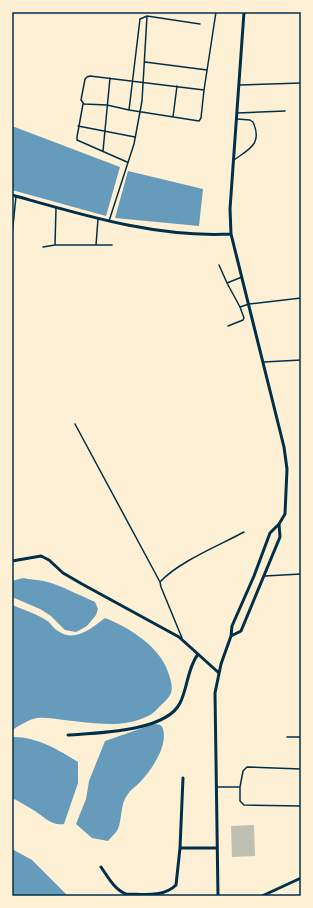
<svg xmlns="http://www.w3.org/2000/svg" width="313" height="908" font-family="Arial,sans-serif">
	<rect width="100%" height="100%" fill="#fdf0d5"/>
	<!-- water -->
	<path fill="#669bbc" d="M 12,126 L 120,167 L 106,216 L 12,190 Z
		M 128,171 L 203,189 L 199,226 L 115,218 Z
		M 23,578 C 33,580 44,580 54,584 C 68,589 81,596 95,602 L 98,609 L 96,615 L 87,626 L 76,632 L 65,630 L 51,616 L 40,609 L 12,597 L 12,581 Z
		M 12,605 C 24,610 38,614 49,622 C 52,625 54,629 58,631 C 75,643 92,628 105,618 C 129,627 160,647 168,672 C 174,689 174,694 160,706 C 156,710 153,714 148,716 C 123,729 91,723 64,720 C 55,719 46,717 37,718 C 29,719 19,726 12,730 Z
		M 154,724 C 159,724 162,725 163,729 C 168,746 152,769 141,781 C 137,786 131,789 128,794 C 120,803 122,820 118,829 C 116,833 111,837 108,841 L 92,838 L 76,824 L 86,799 L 89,781 L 105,741 Z
		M 14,737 C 37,737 59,750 78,762 L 78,783 L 64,824 C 52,826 44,817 35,811 C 27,806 20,802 12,798 L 12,739 Z
		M 12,849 L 32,860 L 68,896 L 12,896 Z"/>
	<!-- building -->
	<path fill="#bec0b2" d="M 254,825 L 255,856 L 232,857 L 231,826 Z"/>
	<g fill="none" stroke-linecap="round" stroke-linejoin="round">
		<!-- service -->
		<path stroke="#003049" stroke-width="1.5" d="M 145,62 L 207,70
			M 239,85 L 301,83
			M 204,90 L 90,76 L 87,77 L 85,79 L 81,100 L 84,104 L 107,105 L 129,110 L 199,121 L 201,118 L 204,90 L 216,12
			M 83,104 L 77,137 L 77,140 L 127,162
			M 129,110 L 140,19 L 147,16 L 200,24
			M 237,113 L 285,111
			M 173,117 L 177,86
			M 78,126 L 135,137
			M 103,151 L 110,78
			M 234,160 C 249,149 263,144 253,122 L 250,120 L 237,119
			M 109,221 L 134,144 L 142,101 L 147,16
			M 12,236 L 16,196
			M 55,245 L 56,208
			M 96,245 L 98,219
			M 43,247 L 55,245 L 112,245
			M 219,265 L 227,283 L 240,307 L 244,318 L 243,320 L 228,326
			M 227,283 L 242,277
			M 240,307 L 249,304 L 301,298
			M 264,362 L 301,360
			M 75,424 L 160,582
			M 265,576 L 301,574
			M 182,638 L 161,587 L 160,582 C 178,562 220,545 244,532
			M 287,737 L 301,737
			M 218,787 L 240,787 L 240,801 L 244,805 L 301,806
			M 240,787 L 243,771 L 247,767 L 301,769"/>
		<!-- minor -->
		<path stroke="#003049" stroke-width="3" d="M 12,195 C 83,215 156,238 231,234
			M 12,561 L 41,556 L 49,560 L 63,573 L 82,584 L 179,637 L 219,673
			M 231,636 L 241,631 L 280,537 L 279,524
			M 68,735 C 96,733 166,732 180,703 C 188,687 187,669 198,654
			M 180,848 L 183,778
			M 101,867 C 108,877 114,889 126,894 C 142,894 163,898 176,885 L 180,848 L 217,848
			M 218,896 L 215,693 L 221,664 L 231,636 L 232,626 L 254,576 L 270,533 L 279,524 L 285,514 L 287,469 L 284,447 L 231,234 L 230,209 L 244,12
			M 262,896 L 301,878"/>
	</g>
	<!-- border -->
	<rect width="313" height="908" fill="none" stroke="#fdf0d5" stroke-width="26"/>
	<rect x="13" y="13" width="287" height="882" fill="none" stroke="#003049" stroke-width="1.5"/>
</svg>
